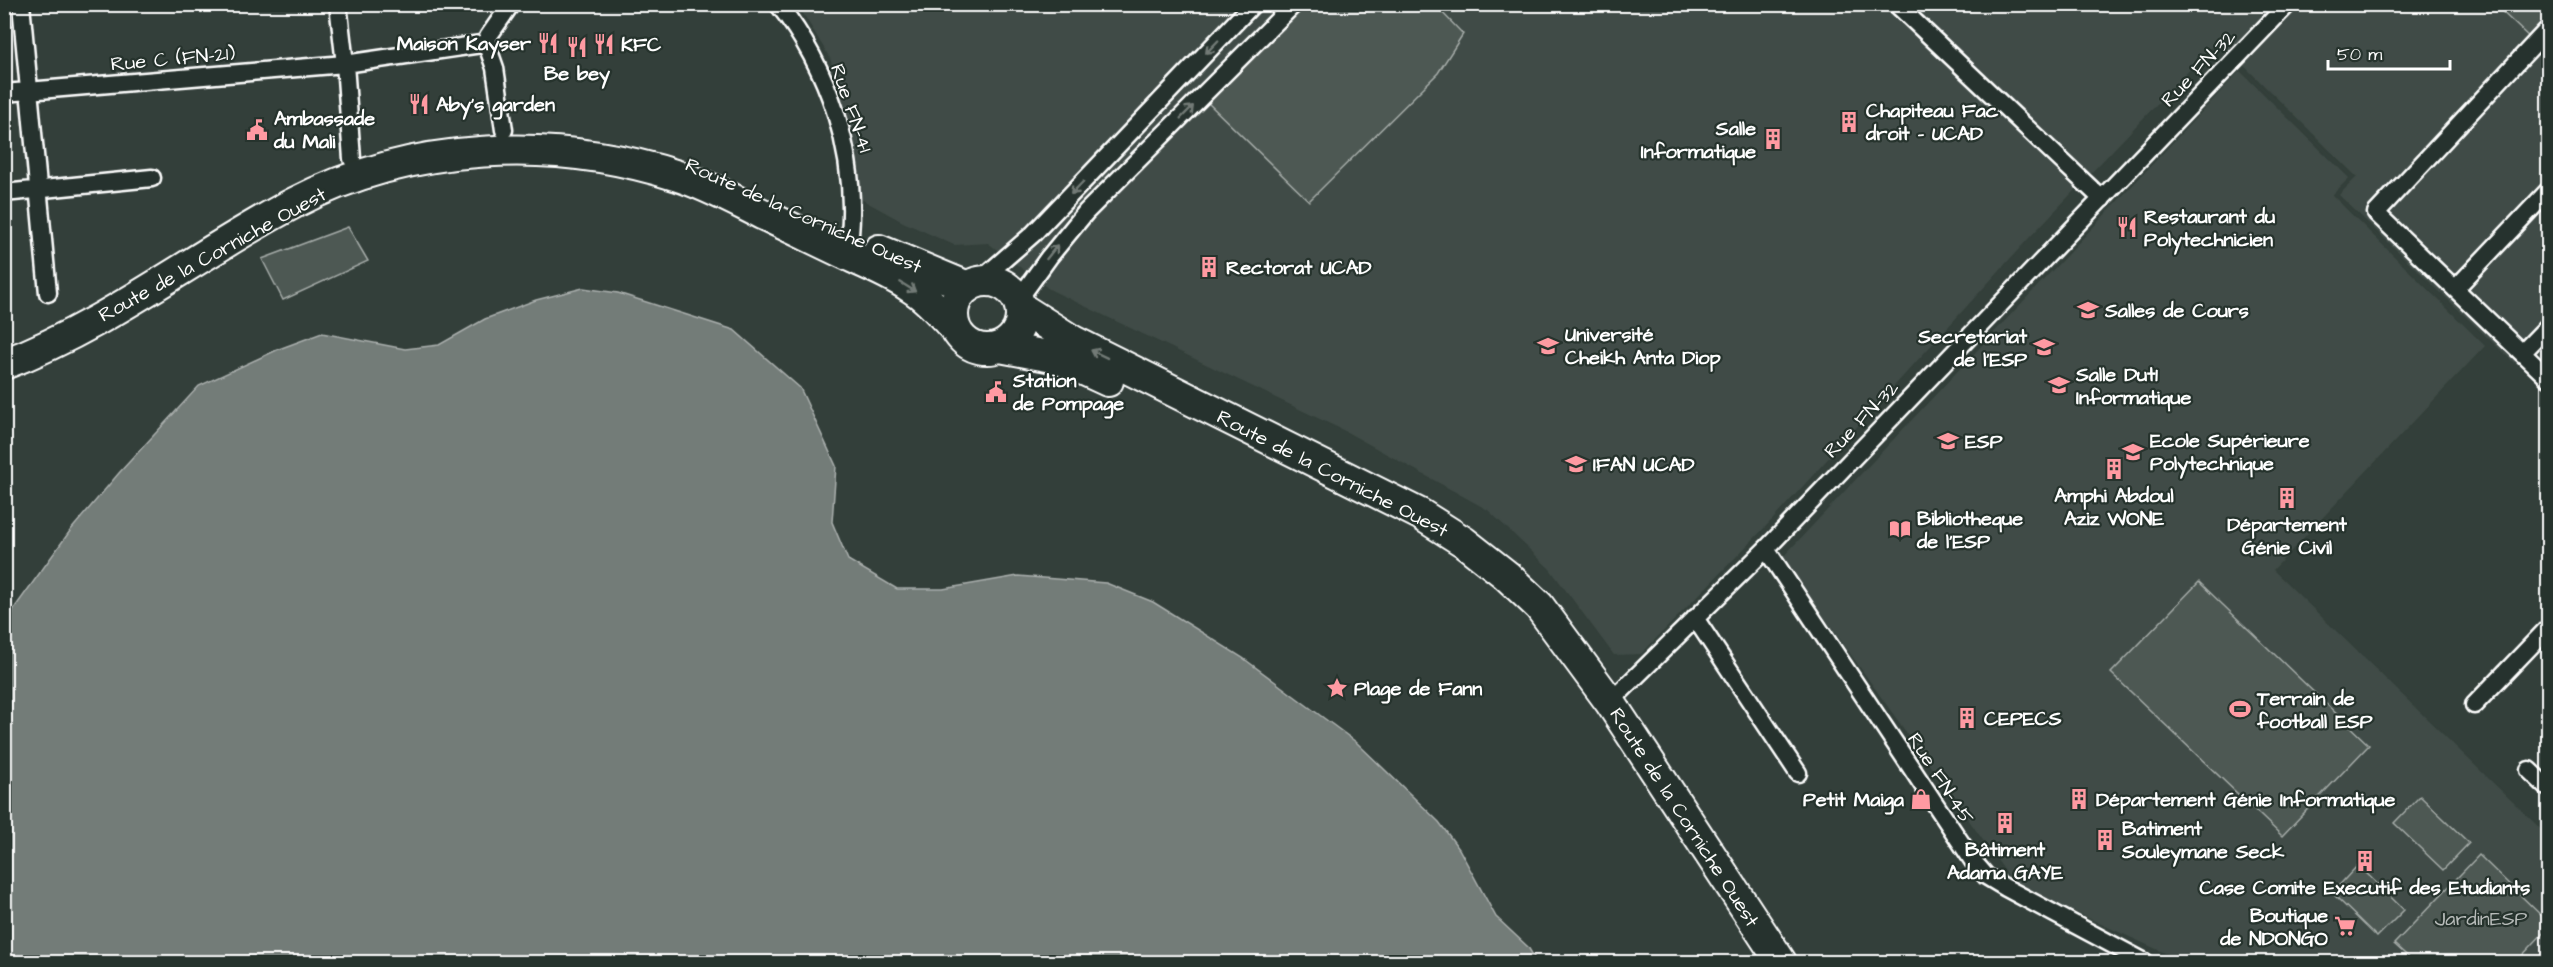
<svg xmlns="http://www.w3.org/2000/svg" width="2553" height="967" font-family="'Architects Daughter',sans-serif">
	<rect width="100%" height="100%" fill="#333f3a"/>
	<filter id="ink" filterUnits="userSpaceOnUse"><feTurbulence type="fractalNoise" baseFrequency=".0167" numOctaves="2"/><feDisplacementMap in="SourceGraphic" scale="12" xChannelSelector="R" yChannelSelector="G"/><feConvolveMatrix kernelMatrix="1 2 1 2 8 2 1 2 1" color-interpolation-filters="sRGB"/></filter>
	<g filter="url(#ink)">
		<!-- built -->
		<path fill="#404c47" d="M 798,5 L 2548,5 L 2548,328 L 2514,363 L 2339,195 L 2357,177 L 2218,40 L 2028,239 L 1773,519 L 1641,654 L 1614,655 L 1550,569 L 1488,510 L 1345,431 L 1049,289 L 988,243 L 954,245 L 903,222 L 861,199 L 851,128 L 830,58 Z
			M 2240,71 L 2349,178 L 2332,195 L 2485,346 L 2273,570 L 2548,836 L 2548,962 L 2185,962 L 2015,885 L 1782,558 Z"/>
		<!-- green -->
		<path fill="#4d5853" stroke="#a6aca9" stroke-width="1.5" d="M 1303,5 L 1435,5 L 1463,34 L 1438,73 L 1309,201 L 1206,101 Z
			M 2495,5 L 2548,5 L 2548,20 L 2531,39 Z
			M 348,227 L 368,261 L 283,300 L 262,259 Z
			M 2199,582 L 2369,745 L 2282,836 L 2111,673 Z
			M 2420,796 L 2469,843 L 2443,870 L 2394,823 Z
			M 2479,855 L 2548,922 L 2548,928 L 2516,962 L 2414,962 L 2394,944 Z
			M 2358,865 L 2404,910 L 2377,937 L 2332,893 Z"/>
		<!-- water -->
		<path fill="#737b78" stroke="#abb0ae" stroke-width="1.5" d="M 583,288 L 618,293 L 734,330 L 800,388 L 836,466 L 832,522 L 848,560 L 897,589 L 943,589 L 1018,576 L 1106,583 L 1153,602 L 1243,658 L 1356,742 L 1439,822 L 1459,849 L 1496,917 L 1528,947 L 1537,962 L 5,962 L 4,645 L 9,638 L 13,610 L 70,531 L 119,473 L 199,386 L 279,349 L 322,333 L 405,349 L 439,345 L 485,319 L 536,300 Z"/>
		<g fill="none" stroke-linecap="round" stroke-linejoin="round">
			<defs>
				<path id="street" d="M 21,4 L 48,293
					M 338,4 L 345,64 L 352,159
					M 778,4 C 829,68 857,154 850,235
					M 1896,4 L 2102,199
					M 2548,29 L 2376,213 L 2548,378
					M 4,93 L 345,64 L 488,43
					M 504,130 L 495,68 L 488,48 L 488,37 L 511,4
					M 4,193 L 152,178
					M 978,282 L 1033,234 L 1253,4
					M 2455,289 L 2548,191
					M 1018,300 L 1049,257 L 1086,212 L 1294,4
					M 2522,353 L 2548,326
					M 1766,549 L 1973,861 L 1986,876 L 2006,888 L 2145,962
					M 1695,618 L 1798,773
					M 1610,702 L 1766,549 L 2288,4
					M 2474,705 L 2548,628
					M 2529,770 L 2548,788"/>
				<path id="highway" d="M 879,250 L 968,287
					M953 315a34 34 0 1 1 68 0a34 34 0 1 1-68 0Z
					M 1021,308 L 1073,341 L 1420,514 L 1464,542 L 1506,575 L 1539,606 L 1610,702 L 1781,962
					M 1000,347 L 1058,358 L 1108,381
					M 4,364 C 108,325 197,254 294,203 C 411,142 554,136 678,176 C 707,185 736,201 764,215 C 794,229 824,244 854,258 C 873,267 893,275 910,287 C 928,298 942,315 956,330"/>
			</defs>
			<!-- street casing -->
			<use href="#street" stroke="#fff" stroke-width="21"/>
			<!-- highway casing -->
			<use href="#highway" stroke="#fff" stroke-width="34"/>
			<!-- street -->
			<use href="#street" stroke="#26332d" stroke-width="16"/>
			<!-- highway -->
			<use href="#highway" stroke="#26332d" stroke-width="30"/>
		</g>
		<!-- one-way arrows -->
		<defs><path id="oneway-shaft" d="M-6 0H5M1.5-3L5.5 0L1.5 3" fill="none" stroke-width="1.6" stroke-linecap="round" stroke-linejoin="round" transform="scale(1.5)"/></defs>
		<g stroke="#727a76">
			<use href="#oneway-shaft" transform="translate(1212 47) rotate(134)"/>
			<use href="#oneway-shaft" transform="translate(1187 112) rotate(-45)"/>
			<use href="#oneway-shaft" transform="translate(1077 188) rotate(134)"/>
			<use href="#oneway-shaft" transform="translate(1052 252) rotate(-52)"/>
			<use href="#oneway-shaft" transform="translate(908 287) rotate(32)"/>
			<use href="#oneway-shaft" transform="translate(1099 354) rotate(-154)"/>
		</g>
	</g>
	<!-- icons -->
	<defs>
		<symbol id="restaurant-bare" viewBox="-9 -9 18 18"><path d="M-5-6h1v4h1v-4h1v4h1v-4h1v5L-1.5 .5V6h-2V.5L-5-1ZM5-6V6H3V1.5H1.5Q1.5-4 5-6Z" fill="#ff9aa2" stroke="#26332d" stroke-width="2.5" paint-order="stroke"/></symbol>
		<symbol id="building-bare" viewBox="-9 -9 18 18"><path d="M-4-6H4V6H1V3H-1V6H-4ZM-2.5-4.3h1.7v1.8h-1.7ZM.8-4.3h1.7v1.8H.8ZM-2.5-1h1.7V.8h-1.7ZM.8-1h1.7V.8H.8Z" fill="#ff9aa2" stroke="#26332d" stroke-width="2.5" paint-order="stroke"/></symbol>
		<symbol id="civic-bare" viewBox="-9 -9 18 18"><path d="M-.6-6.5H3V-4.5H.6V-3L4-1V1h2V6H-6V1h2V-1L-.6-3ZM-1.2 2.5V6h2.4V2.5Z" fill="#ff9aa2" stroke="#26332d" stroke-width="2.5" paint-order="stroke"/></symbol>
		<symbol id="university-bare" viewBox="-9 -9 18 18"><path d="M0-5L7-2L0 1L-7-2ZM-4 1L0 2.5L4 1V4Q0 6-4 4Z" fill="#ff9aa2" stroke="#26332d" stroke-width="2.5" paint-order="stroke"/></symbol>
		<symbol id="library-bare" viewBox="-9 -9 18 18"><path d="M-6-4Q-3-5.5-.7-3.5V5Q-3 3-6 4ZM6-4Q3-5.5 .7-3.5V5Q3 3 6 4Z" fill="#ff9aa2" stroke="#26332d" stroke-width="2.5" paint-order="stroke"/></symbol>
		<symbol id="sight-bare" viewBox="-9 -9 18 18"><path d="M0-6L1.8-2.2L6-1.7L2.9 1.2L3.7 5.4L0 3.3L-3.7 5.4L-2.9 1.2L-6-1.7L-1.8-2.2Z" fill="#ff9aa2" stroke="#26332d" stroke-width="2.5" paint-order="stroke"/></symbol>
		<symbol id="stadium-bare" viewBox="-9 -9 18 18"><path d="M0-5a6.5 5 0 1 0 0 10a6.5 5 0 1 0 0-10ZM-3.5-1.8h7v3.6h-7Z" fill="#ff9aa2" stroke="#26332d" stroke-width="2.5" paint-order="stroke"/></symbol>
		<symbol id="shop-bare" viewBox="-9 -9 18 18"><path d="M-5-2.5h2.3a2.7 3.5 0 0 1 5.4 0H5L5.5 6h-11ZM-1.5-2.5h3a1.5 2.3 0 0 0-3 0Z" fill="#ff9aa2" stroke="#26332d" stroke-width="2.5" paint-order="stroke"/></symbol>
		<symbol id="supermarket-bare" viewBox="-9 -9 18 18"><path d="M-6-5.5h2.5l.6 2H6L4.5 2H-2.5L-4.4-4H-6ZM-1.5 3.2a1.3 1.3 0 1 0 .1 0ZM3 3.2a1.3 1.3 0 1 0 .1 0Z" fill="#ff9aa2" stroke="#26332d" stroke-width="2.5" paint-order="stroke"/></symbol>
	</defs>
	<g fill-rule="evenodd">
		<use href="#restaurant-bare" x="533" y="28" width="30" height="30"/>
		<use href="#restaurant-bare" x="589" y="29" width="30" height="30"/>
		<use href="#restaurant-bare" x="562" y="32" width="30" height="30"/>
		<use href="#restaurant-bare" x="404" y="89" width="30" height="30"/>
		<use href="#building-bare" x="1834" y="107" width="30" height="30"/>
		<use href="#civic-bare" x="242" y="115" width="30" height="30"/>
		<use href="#building-bare" x="1758" y="124" width="30" height="30"/>
		<use href="#restaurant-bare" x="2112" y="212" width="30" height="30"/>
		<use href="#building-bare" x="1194" y="252" width="30" height="30"/>
		<use href="#university-bare" x="2073" y="295" width="30" height="30"/>
		<use href="#university-bare" x="1533" y="331" width="30" height="30"/>
		<use href="#university-bare" x="2029" y="332" width="30" height="30"/>
		<use href="#university-bare" x="2044" y="370" width="30" height="30"/>
		<use href="#civic-bare" x="981" y="377" width="30" height="30"/>
		<use href="#university-bare" x="1933" y="426" width="30" height="30"/>
		<use href="#university-bare" x="2118" y="437" width="30" height="30"/>
		<use href="#university-bare" x="1561" y="449" width="30" height="30"/>
		<use href="#building-bare" x="2099" y="454" width="30" height="30"/>
		<use href="#building-bare" x="2272" y="483" width="30" height="30"/>
		<use href="#library-bare" x="1885" y="514" width="30" height="30"/>
		<use href="#sight-bare" x="1322" y="673" width="30" height="30"/>
		<use href="#stadium-bare" x="2225" y="694" width="30" height="30"/>
		<use href="#building-bare" x="1952" y="703" width="30" height="30"/>
		<use href="#shop-bare" x="1906" y="784" width="30" height="30"/>
		<use href="#building-bare" x="2064" y="784" width="30" height="30"/>
		<use href="#building-bare" x="1990" y="808" width="30" height="30"/>
		<use href="#building-bare" x="2090" y="825" width="30" height="30"/>
		<use href="#building-bare" x="2350" y="846" width="30" height="30"/>
		<use href="#supermarket-bare" x="2330" y="911" width="30" height="30"/>
	</g>
	<g text-anchor="middle" stroke-width="4.5" stroke-linejoin="round" paint-order="stroke">
		<!-- poi labels -->
		<g font-size="20" font-weight="bold" fill="#fff" stroke="#26332d" text-anchor="start">
			<text x="531" y="50" text-anchor="end">Maison Kayser</text>
			<text x="621" y="51">KFC</text>
			<text x="577" y="80" text-anchor="middle">Be bey</text>
			<text x="436" y="111">Aby's garden</text>
			<text x="1866" y="117">Chapiteau Fac<tspan x="1866" dy="23">droit - UCAD</tspan></text>
			<text x="274" y="125">Ambassade<tspan x="274" dy="23">du Mali</tspan></text>
			<text x="1756" y="135" text-anchor="end">Salle<tspan x="1756" dy="23">Informatique</tspan></text>
			<text x="2144" y="223">Restaurant du<tspan x="2144" dy="23">Polytechnicien</tspan></text>
			<text x="1226" y="274">Rectorat UCAD</text>
			<text x="2105" y="317">Salles de Cours</text>
			<text x="1565" y="341">Université<tspan x="1565" dy="23">Cheikh Anta Diop</tspan></text>
			<text x="2027" y="343" text-anchor="end">Secretariat<tspan x="2027" dy="23">de l'ESP</tspan></text>
			<text x="2076" y="381">Salle Dut1<tspan x="2076" dy="23">Informatique</tspan></text>
			<text x="1013" y="387">Station<tspan x="1013" dy="23">de Pompage</tspan></text>
			<text x="2150" y="447">Ecole Supérieure<tspan x="2150" dy="23">Polytechnique</tspan></text>
			<text x="1965" y="448">ESP</text>
			<text x="1593" y="471">IFAN UCAD</text>
			<text x="2114" y="502" text-anchor="middle">Amphi Abdoul<tspan x="2114" dy="23">Aziz WONE</tspan></text>
			<text x="1917" y="525">Bibliotheque<tspan x="1917" dy="23">de l'ESP</tspan></text>
			<text x="2287" y="531" text-anchor="middle">Département<tspan x="2287" dy="23">Génie Civil</tspan></text>
			<text x="1354" y="695">Plage de Fann</text>
			<text x="2257" y="705">Terrain de<tspan x="2257" dy="23">football ESP</tspan></text>
			<text x="1984" y="725">CEPECS</text>
			<text x="1904" y="806" text-anchor="end">Petit Maiga</text>
			<text x="2096" y="806">Département Génie Informatique</text>
			<text x="2122" y="835">Batiment<tspan x="2122" dy="23">Souleymane Seck</tspan></text>
			<text x="2005" y="856" text-anchor="middle">Bâtiment<tspan x="2005" dy="23">Adama GAYE</tspan></text>
			<text x="2365" y="894" text-anchor="middle">Case Comite Executif des Etudiants</text>
			<text x="2328" y="922" text-anchor="end">Boutique<tspan x="2328" dy="23">de NDONGO</tspan></text>
		</g>
		<!-- street labels -->
		<g font-size="20" fill="#fff" stroke="#26332d">
			<text transform="translate(173 58) rotate(-5)" y="7">Rue C (FN-21)</text>
			<text transform="translate(2198 68) rotate(-46)" y="7">Rue FN-32</text>
			<text transform="translate(852 108) rotate(71)" y="7">Rue FN-41</text>
			<text transform="translate(804 215) rotate(24)" y="7">Route de la Corniche Ouest</text>
			<text transform="translate(212 254) rotate(-29)" y="7">Route de la Corniche Ouest</text>
			<text transform="translate(1861 419) rotate(-46)" y="7">Rue FN-32</text>
			<text transform="translate(1333 473) rotate(27)" y="7">Route de la Corniche Ouest</text>
			<text transform="translate(1941 778) rotate(57)" y="7">Rue FN-45</text>
			<text transform="translate(1685 817) rotate(57)" y="7">Route de la Corniche Ouest</text>
		</g>
		<!-- park labels -->
		<g font-size="20" fill="#b8bcba" stroke="#26332d">
			<text x="2481" y="925">JardinESP</text>
		</g>
	</g>
	<!-- margin -->
	<rect width="2553" height="967" fill="none" stroke="#26332d" stroke-width="24"/>
	<rect x="12" y="12" width="2529" height="943" fill="none" stroke="#fff" stroke-width="2" filter="url(#ink)"/>
	<!-- scale -->
	<path d="M2328 60v9h122v-9" fill="none" stroke="#ffffff" stroke-width="3"/>
	<text x="2337" y="60" font-size="18" fill="#ffffff" stroke="#26332d" stroke-width="4.5" paint-order="stroke">50 m</text>
</svg>
